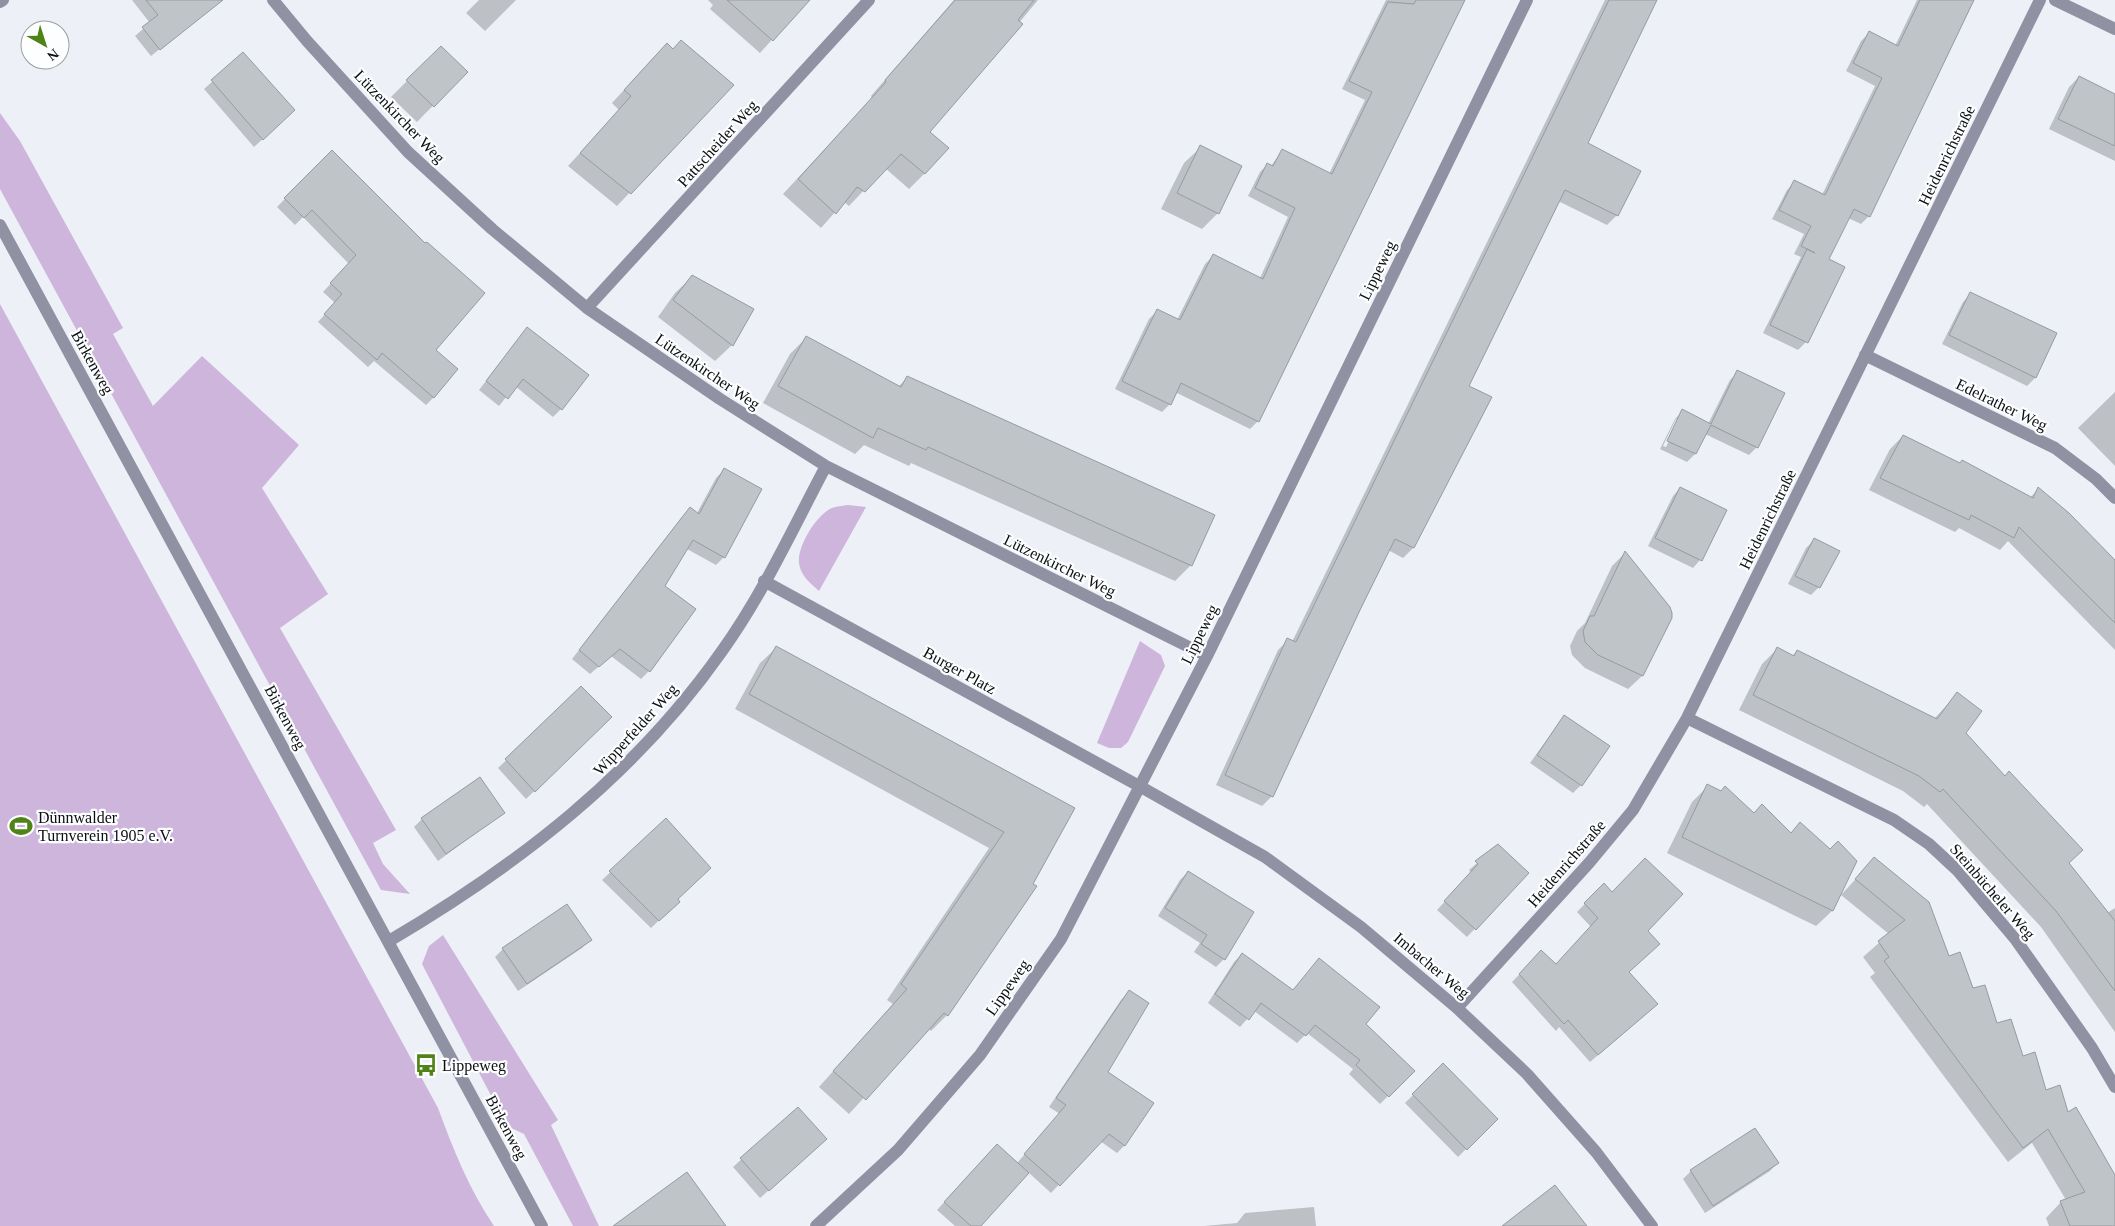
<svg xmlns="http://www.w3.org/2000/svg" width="2115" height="1226" font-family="Georgia,serif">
	<rect width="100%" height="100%" fill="#edf0f6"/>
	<!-- green -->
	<path fill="#cdb5dc" d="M 0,113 L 20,141 L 123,328 L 113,334 L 153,406 L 202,356 L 299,445 L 262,488 L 328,594 L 280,628 L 396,830 L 373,843 L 383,864 L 410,894 L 381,890 L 0,189 Z
		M 0,304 L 438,1108 C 453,1149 469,1189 494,1226 L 0,1226 Z
		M 848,505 L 866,507 L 819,591 C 811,584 800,575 799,563 C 797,546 817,514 832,508 C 837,506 843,506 848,505 Z
		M 1140,641 L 1161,655 L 1165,666 L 1128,742 L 1121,748 L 1109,748 L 1097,743 Z
		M 443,935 L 558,1120 L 551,1125 L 599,1226 L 573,1226 L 524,1134 L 507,1126 L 422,964 L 429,946 Z"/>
	<!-- shadow -->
	<path fill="#0003" fill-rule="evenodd" d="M 132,0 L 200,0 L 208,10 L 151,56 L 135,36 L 150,23 Z
		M 479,0 L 516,0 L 485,31 L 466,13 Z
		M 708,0 L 808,0 L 760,53 L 710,9 L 713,5 Z
		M 954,0 L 1038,0 L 928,132 L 947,148 L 924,174 L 909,189 L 885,168 L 849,206 L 844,202 L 821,228 L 783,194 L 872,98 L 871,96 Z
		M 1386,0 L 1464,0 L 1258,421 L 1250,429 L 1175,392 L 1170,404 L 1162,412 L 1115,389 L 1149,319 L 1157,311 L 1177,320 L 1205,264 L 1213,256 L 1260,278 L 1288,217 L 1248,196 L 1260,172 L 1268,164 L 1271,166 L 1282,151 L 1329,174 L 1365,100 L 1342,89 Z
		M 1605,0 L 1656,0 L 1586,144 L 1617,215 L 1607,225 L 1558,201 L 1468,386 L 1490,397 L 1413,548 L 1403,558 L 1388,550 L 1272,796 L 1262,806 L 1216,785 L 1278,650 L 1288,640 L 1292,642 Z
		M 1917,0 L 1974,0 L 1869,216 L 1861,224 L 1848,218 L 1827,260 L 1806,342 L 1798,350 L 1763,333 L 1801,257 L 1794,254 L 1804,234 L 1772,219 L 1787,190 L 1795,182 L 1822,195 L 1875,86 L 1846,71 L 1861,41 L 1869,33 L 1895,46 Z
		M 441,47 L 466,72 L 417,122 L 391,97 Z
		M 673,51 L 700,59 L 702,57 L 732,85 L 617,206 L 568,166 L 619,110 L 612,103 L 654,57 Z
		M 243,54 L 286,118 L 254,147 L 204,89 Z
		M 2079,77 L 2115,95 L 2115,161 L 2049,129 L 2069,87 Z
		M 1201,147 L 1218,213 L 1202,229 L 1161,209 L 1184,163 Z
		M 332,151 L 425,245 L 434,350 L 434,397 L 426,405 L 374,361 L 368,367 L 318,322 L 335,303 L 323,292 L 349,264 L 303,217 L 295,225 L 277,207 Z
		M 692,277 L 732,345 L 715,361 L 658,317 L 675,293 Z
		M 1971,294 L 2056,334 L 2035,378 L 2027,386 L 1942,344 L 1963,302 Z
		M 527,328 L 561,409 L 553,417 L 515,386 L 499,406 L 479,390 Z
		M 806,338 L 898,387 L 907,378 L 1191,565 L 1175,581 L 911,463 L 909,466 L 864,445 L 855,454 L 763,403 L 790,354 Z
		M 1738,372 L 1757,447 L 1749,455 L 1705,434 L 1695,454 L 1687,462 L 1660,449 L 1675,419 L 1683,411 L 1708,424 L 1730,380 ZM 1676,419 L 1679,419 L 1666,447 L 1663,446 Z
		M 2115,392 L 2115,466 L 2078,428 Z
		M 1903,436 L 2030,498 L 2038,489 L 2115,562 L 2115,650 L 2008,541 L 2000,550 L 1959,528 L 1955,532 L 1869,490 L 1890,449 Z
		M 724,470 L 724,557 L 716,565 L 687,549 L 664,586 L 649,671 L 641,679 L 611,656 L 590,674 L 572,659 L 682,517 L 697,513 L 716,478 Z
		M 1680,488 L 1700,560 L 1693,568 L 1648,546 L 1673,496 Z
		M 1814,540 L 1819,587 L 1811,595 L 1788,584 L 1806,548 Z
		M 1625,553 L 1670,618 L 1642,676 L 1628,689 L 1585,668 L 1572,655 L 1570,646 L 1577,631 L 1585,623 L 1612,566 Z
		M 776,648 L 1073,809 L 1031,884 L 1035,887 L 947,1015 L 931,1031 L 928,1028 L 849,1114 L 819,1087 L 893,1004 L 887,1000 L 989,848 L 735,709 L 760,663 Z
		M 1777,649 L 1792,656 L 1797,651 L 1934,719 L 1957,694 L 1964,733 L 2107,913 L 2115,908 L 2115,1032 L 2041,927 L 1927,804 L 1924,807 L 1903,791 L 1739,710 L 1762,664 Z
		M 581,688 L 610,717 L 526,799 L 498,768 Z
		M 1564,716 L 1581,785 L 1573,793 L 1530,763 Z
		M 1708,786 L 1754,814 L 1791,834 L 1856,861 L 1832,911 L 1816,926 L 1667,853 L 1692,802 Z
		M 503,813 L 438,861 L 414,827 L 422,819 Z
		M 666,820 L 694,849 L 676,900 L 678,902 L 651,928 L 602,880 Z
		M 1498,845 L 1528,873 L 1467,937 L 1437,910 L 1471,873 L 1469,870 Z
		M 1874,859 L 2023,1057 L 2045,1091 L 2068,1114 L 2115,1177 L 2115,1226 L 2049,1226 L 2046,1218 L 2061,1202 L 2066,1200 L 2032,1143 L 2008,1162 L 1870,977 L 1875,973 L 1863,957 L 1889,934 L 1841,895 Z
		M 1188,872 L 1224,959 L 1216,967 L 1194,952 L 1200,943 L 1158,916 L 1180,880 Z
		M 1604,884 L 1646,931 L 1628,972 L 1648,1012 L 1590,1062 L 1559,1027 L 1556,1031 L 1512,982 L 1541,952 L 1556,965 L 1591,927 L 1577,912 Z
		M 590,940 L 582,948 L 518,991 L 495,957 L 503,949 Z
		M 1242,954 L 1292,991 L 1365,1024 L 1413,1071 L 1380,1104 L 1349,1074 L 1353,1069 L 1307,1033 L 1297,1043 L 1254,1011 L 1240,1027 L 1208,1003 L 1234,962 Z
		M 1129,992 L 1106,1072 L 1125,1145 L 1117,1153 L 1100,1141 L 1051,1193 L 1028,1172 L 979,1226 L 955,1226 L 937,1210 L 989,1153 L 1017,1163 L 1060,1114 L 1049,1107 L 1121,1000 Z
		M 1443,1065 L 1496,1119 L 1458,1157 L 1405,1103 Z
		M 798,1108 L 817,1147 L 760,1198 L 733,1167 Z
		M 1755,1129 L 1777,1163 L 1770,1171 L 1705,1213 L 1683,1179 L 1691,1171 Z
		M 1314,1207 L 1316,1226 L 1204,1226 L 1237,1223 L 1245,1213 Z"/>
	<!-- building -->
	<path fill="#bec4c8" stroke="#959b9f" d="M 146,0 L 223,0 L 160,50 L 142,27 L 158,15 Z
		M 727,0 L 810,0 L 773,41 Z
		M 955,0 L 1034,0 L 1018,20 L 1023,24 L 930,132 L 949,148 L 925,174 L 901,154 L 865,192 L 857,187 L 836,214 L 798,179 L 886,82 L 885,80 Z
		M 1416,0 L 1465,0 L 1259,422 L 1181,383 L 1171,405 L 1122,381 L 1157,309 L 1180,320 L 1213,254 L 1263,279 L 1295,208 L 1255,188 L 1267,163 L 1273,166 L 1282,149 L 1332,174 L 1372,92 L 1349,81 L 1388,2 L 1414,4 Z
		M 1609,0 L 1657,0 L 1588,143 L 1641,171 L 1618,216 L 1565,190 L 1469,386 L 1492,397 L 1414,548 L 1395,539 L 1360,610 L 1273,797 L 1225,775 L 1287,638 L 1296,642 Z
		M 1920,0 L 1974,0 L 1870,217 L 1854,209 L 1829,259 L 1845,267 L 1808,343 L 1770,325 L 1807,249 L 1815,253 L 1801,246 L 1811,226 L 1779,210 L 1794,180 L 1825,195 L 1882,78 L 1853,63 L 1869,31 L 1898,46 Z
		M 681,40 L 734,85 L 631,194 L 580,153 L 631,96 L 624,90 L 667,43 L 673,49 Z
		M 441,46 L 468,72 L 434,107 L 406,80 Z
		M 243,52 L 295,110 L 263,140 L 211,80 Z
		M 2079,76 L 2115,94 L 2115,146 L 2058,119 Z
		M 1200,145 L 1242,166 L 1219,214 L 1177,193 Z
		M 332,150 L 425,243 L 427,242 L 485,293 L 436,350 L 458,369 L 434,398 L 382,353 L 377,360 L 324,314 L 342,294 L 330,283 L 356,255 L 312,210 L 304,218 L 284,198 Z
		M 692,275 L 754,309 L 733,346 L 673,300 Z
		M 1970,292 L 2057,333 L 2036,378 L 1949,335 Z
		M 527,327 L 589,375 L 562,410 L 523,379 L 508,399 L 486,381 Z
		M 806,336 L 901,387 L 907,376 L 1215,515 L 1192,566 L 928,447 L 926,450 L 878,428 L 873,438 L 778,386 Z
		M 1737,370 L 1785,393 L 1758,448 L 1711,425 L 1696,454 L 1667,441 L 1682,409 L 1711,424 Z
		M 1903,435 L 1960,463 L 1962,460 L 2033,498 L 2038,487 L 2069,513 L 2115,560 L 2115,623 L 2019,527 L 2014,538 L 1971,515 L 1969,520 L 1880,478 Z
		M 724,468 L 762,489 L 725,558 L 693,540 L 665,586 L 696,609 L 650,672 L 620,649 L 599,667 L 579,650 L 690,507 L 699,514 Z
		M 1680,487 L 1727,510 L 1702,561 L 1655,538 Z
		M 1814,538 L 1840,551 L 1820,588 L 1795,576 Z
		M 1625,551 L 1670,607 L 1672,613 L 1672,618 L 1643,676 L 1598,655 L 1585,642 L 1583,631 L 1590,616 L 1594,616 Z
		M 776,646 L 1075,808 L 1033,884 L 1037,886 L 948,1016 L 944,1013 L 866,1100 L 833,1071 L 907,989 L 901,984 L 1004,832 L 749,694 Z
		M 1777,647 L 1794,656 L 1797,650 L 1937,719 L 1957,692 L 1982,711 L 1966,733 L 2005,776 L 2009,771 L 2083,850 L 2069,863 L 2115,921 L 2115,991 L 2056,911 L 1943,789 L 1940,792 L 1919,776 L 1753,695 Z
		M 581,686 L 612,717 L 535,792 L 505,759 Z
		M 1564,715 L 1610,746 L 1582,786 L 1537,755 Z
		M 480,777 L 505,813 L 446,854 L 421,818 Z
		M 1707,784 L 1721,791 L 1725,786 L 1754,813 L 1762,804 L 1791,833 L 1800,822 L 1830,849 L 1838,841 L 1857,861 L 1833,911 L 1682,837 Z
		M 666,818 L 711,868 L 678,899 L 680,902 L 659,921 L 609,871 Z
		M 1498,844 L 1529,873 L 1476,930 L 1444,901 L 1478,864 L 1475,861 Z
		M 1874,857 L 1929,902 L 1949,956 L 1960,952 L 1973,988 L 1985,985 L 1997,1023 L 2011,1019 L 2023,1056 L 2035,1052 L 2046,1090 L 2060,1085 L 2068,1112 L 2076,1107 L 2115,1175 L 2115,1226 L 2070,1226 L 2060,1201 L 2085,1192 L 2048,1129 L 2023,1148 L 1884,961 L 1889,957 L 1878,941 L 1905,920 L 1855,879 Z
		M 1645,858 L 1683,894 L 1648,931 L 1660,944 L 1629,972 L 1658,1004 L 1598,1055 L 1568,1020 L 1564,1024 L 1519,974 L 1541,950 L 1556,964 L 1598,918 L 1584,903 L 1604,883 L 1612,892 Z
		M 1188,871 L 1254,912 L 1225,960 L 1201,944 L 1207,935 L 1165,908 Z
		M 567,904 L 592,940 L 527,984 L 502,948 Z
		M 1242,953 L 1293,990 L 1319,958 L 1380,1007 L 1366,1024 L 1415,1071 L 1389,1097 L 1356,1065 L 1360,1060 L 1315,1025 L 1306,1036 L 1261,1003 L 1249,1020 L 1215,994 Z
		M 1129,990 L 1149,1003 L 1108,1072 L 1154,1103 L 1125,1146 L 1109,1134 L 1060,1186 L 1024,1154 L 1066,1105 L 1056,1098 Z
		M 1443,1063 L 1498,1119 L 1467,1150 L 1412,1094 Z
		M 798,1107 L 827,1139 L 769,1191 L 740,1158 Z
		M 1755,1128 L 1779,1163 L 1713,1206 L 1690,1170 Z
		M 997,1144 L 1029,1173 L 981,1226 L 971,1226 L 944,1202 Z
		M 687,1172 L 726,1226 L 613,1226 Z
		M 1555,1185 L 1587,1226 L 1502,1226 Z"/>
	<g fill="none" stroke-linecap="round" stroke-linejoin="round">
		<!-- minor -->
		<path stroke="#9191a4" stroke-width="12" d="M 273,0 L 307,41 L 408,152 L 492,229 L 587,308 L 720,399 L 826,466 L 1207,656
			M 2055,0 L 2115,29
			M 0,2 L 3,0
			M 0,225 L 542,1226
			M 587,308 L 869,0
			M 1865,355 L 2055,448 L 2096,479 L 2115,498
			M 764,581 L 1141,787 L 1265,857 L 1361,927 L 1457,1008 L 1527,1074 L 1596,1152 L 1652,1226
			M 1687,718 L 1894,820 L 1929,844 L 1957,870 L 2016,940 L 2092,1048 L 2115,1087
			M 389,941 C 518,865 635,775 722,651 C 763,594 793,528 826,466
			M 1457,1008 L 1589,863 L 1633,810 L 1687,718 L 2040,0
			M 816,1226 L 898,1150 L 980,1055 L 1061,939 L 1207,656 L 1527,0"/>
	</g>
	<!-- icons -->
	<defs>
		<symbol id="stadium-bare" viewBox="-9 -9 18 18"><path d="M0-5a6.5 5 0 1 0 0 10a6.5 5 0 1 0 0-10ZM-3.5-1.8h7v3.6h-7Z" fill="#508317" stroke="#fdfeff" stroke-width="2.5" paint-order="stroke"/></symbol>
		<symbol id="bus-bare" viewBox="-9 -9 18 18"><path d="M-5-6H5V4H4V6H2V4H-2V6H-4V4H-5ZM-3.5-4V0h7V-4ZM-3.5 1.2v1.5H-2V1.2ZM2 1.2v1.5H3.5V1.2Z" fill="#508317" stroke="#fdfeff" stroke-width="2.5" paint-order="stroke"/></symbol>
	</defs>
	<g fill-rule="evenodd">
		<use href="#stadium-bare" x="5" y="810" width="32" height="32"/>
		<use href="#bus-bare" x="410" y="1049" width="32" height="32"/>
	</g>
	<g text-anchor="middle" stroke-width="4.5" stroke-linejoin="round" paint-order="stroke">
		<!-- street labels -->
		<g font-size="16" fill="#0c0e10" stroke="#fdfeff">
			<text transform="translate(400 116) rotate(46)" y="6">Lützenkircher Weg</text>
			<text transform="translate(717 143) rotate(-48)" y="6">Pattscheider Weg</text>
			<text transform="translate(1946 155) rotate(-64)" y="6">Heidenrichstraße</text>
			<text transform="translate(1377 270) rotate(-64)" y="6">Lippeweg</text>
			<text transform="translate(93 362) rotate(61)" y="6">Birkenweg</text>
			<text transform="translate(708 371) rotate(34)" y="6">Lützenkircher Weg</text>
			<text transform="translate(2002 404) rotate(26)" y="6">Edelrather Weg</text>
			<text transform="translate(1767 519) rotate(-64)" y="6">Heidenrichstraße</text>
			<text transform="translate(1060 565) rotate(26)" y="6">Lützenkircher Weg</text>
			<text transform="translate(1199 634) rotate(-64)" y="6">Lippeweg</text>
			<text transform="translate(960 670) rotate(29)" y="6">Burger Platz</text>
			<text transform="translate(286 717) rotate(62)" y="6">Birkenweg</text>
			<text transform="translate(635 729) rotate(-48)" y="6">Wipperfelder Weg</text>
			<text transform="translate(1566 863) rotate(-49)" y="6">Heidenrichstraße</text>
			<text transform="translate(1993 891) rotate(49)" y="6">Steinbücheler Weg</text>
			<text transform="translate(1432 965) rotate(40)" y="6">Imbacher Weg</text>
			<text transform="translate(1007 987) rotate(-55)" y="6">Lippeweg</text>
			<text transform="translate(507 1127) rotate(62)" y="6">Birkenweg</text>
		</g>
		<!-- poi labels -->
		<g font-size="16" fill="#0c0e10" stroke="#fdfeff" text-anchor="start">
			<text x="38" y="823">Dünnwalder<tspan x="38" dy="18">Turnverein 1905 e.V.</tspan></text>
			<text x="442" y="1071">Lippeweg</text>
		</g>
	</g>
	<!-- north arrow -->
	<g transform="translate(45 45) rotate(141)"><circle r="24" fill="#fdfeff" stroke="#9d9e9f"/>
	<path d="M0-4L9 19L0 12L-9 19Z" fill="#508317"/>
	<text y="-8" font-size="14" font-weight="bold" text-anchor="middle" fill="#0c0e10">N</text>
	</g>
</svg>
